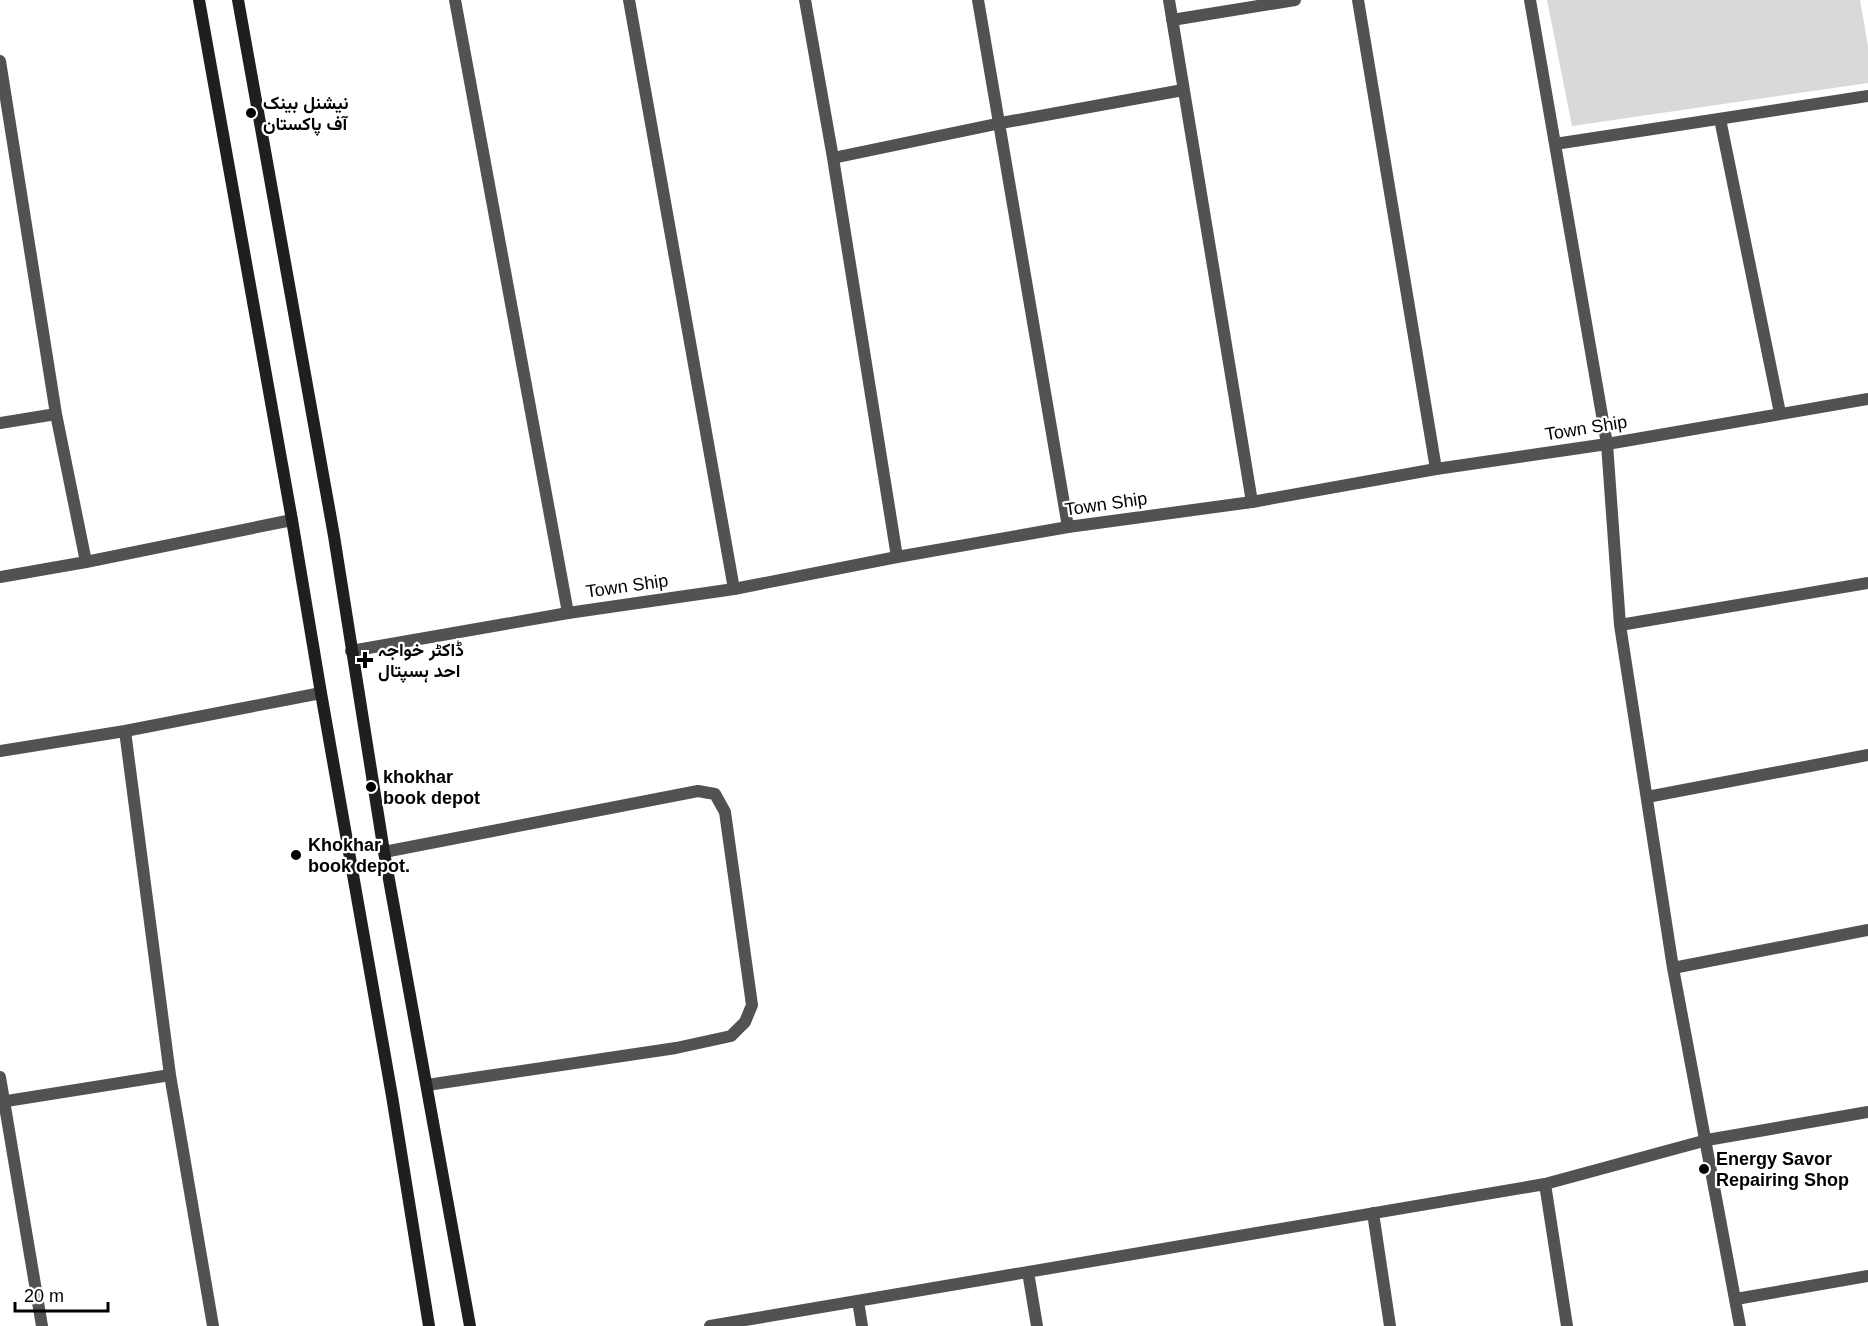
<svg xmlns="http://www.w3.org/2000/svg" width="1868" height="1326" font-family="Arial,Vazirmatn,sans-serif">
	<rect width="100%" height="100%" fill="#fff"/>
	<!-- green -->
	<path fill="#d9d9d9" d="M 1547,0 L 1860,0 L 1868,46 L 1868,83 L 1572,126 Z"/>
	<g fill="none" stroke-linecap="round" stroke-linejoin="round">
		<!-- minor -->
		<path stroke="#525252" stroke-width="12" d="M 455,0 L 568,613
			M 629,0 L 734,589
			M 805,0 L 833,158 L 897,557
			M 978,0 L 1068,527
			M 1169,0 L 1252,502
			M 1358,0 L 1436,469
			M 1530,0 L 1607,444 L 1620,625 L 1673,968 L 1740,1326
			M 1172,20 L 1295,0
			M 0,61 L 56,414 L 0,423
			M 1720,119 L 1780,413
			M 1555,144 L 1868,96
			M 833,158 L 1001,123 L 1183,90
			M 56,414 L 86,562
			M 0,577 L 86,562 L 292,520
			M 1620,625 L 1868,583
			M 0,751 L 125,731 L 321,693
			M 1647,797 L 1868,755
			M 384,852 L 698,791 L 715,794 L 725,812 L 752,1005 L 745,1022 L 731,1036 L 676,1048 L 427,1085
			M 1673,968 L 1868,930
			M 170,1075 L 213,1326
			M 0,1077 L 42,1326
			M 0,1102 L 170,1075 L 125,731
			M 1545,1184 L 1567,1326
			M 1373,1213 L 1390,1326
			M 1028,1272 L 1037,1326
			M 1736,1299 L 1868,1276
			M 858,1301 L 862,1326
			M 710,1326 L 1545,1184 L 1707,1140 L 1868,1112"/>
		<!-- tertiary -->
		<path stroke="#525252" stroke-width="12" d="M 351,651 L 568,613 L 734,589 L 897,557 L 1068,527 L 1252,502 L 1436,469 L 1607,444 L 1868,399"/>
		<!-- secondary -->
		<path stroke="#1f1f1f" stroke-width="12" d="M 199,0 L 292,520 L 321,693 L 392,1096 L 429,1326
			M 238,0 L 334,536 L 384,852 L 470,1326"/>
	</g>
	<!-- markers -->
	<g fill="#000" stroke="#fff" stroke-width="2">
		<circle cx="251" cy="113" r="6"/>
		<path d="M362 651h6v6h6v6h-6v6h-6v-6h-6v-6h6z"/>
		<circle cx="371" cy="787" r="6"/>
		<circle cx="296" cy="855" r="6"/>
		<circle cx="1704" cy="1169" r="6"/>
	</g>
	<g text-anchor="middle" stroke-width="4.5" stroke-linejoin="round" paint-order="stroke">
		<!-- poi labels -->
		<g font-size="18" font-weight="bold" fill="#000" stroke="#fff" text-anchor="start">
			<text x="263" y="109">نیشنل بینک<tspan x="263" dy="21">آف پاکستان</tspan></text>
			<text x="378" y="656">ڈاکٹر خواجہ<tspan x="378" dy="21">احد ہسپتال</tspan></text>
			<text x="383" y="783">khokhar<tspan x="383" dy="21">book depot</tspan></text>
			<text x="308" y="851">Khokhar<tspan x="308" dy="21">book depot.</tspan></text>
			<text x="1716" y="1165">Energy Savor<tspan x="1716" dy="21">Repairing Shop</tspan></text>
		</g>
		<!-- street labels -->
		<g font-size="18" fill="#000" stroke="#fff">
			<text transform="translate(1586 428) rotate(-9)" y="6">Town Ship</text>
			<text transform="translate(1106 504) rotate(-8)" y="6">Town Ship</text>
			<text transform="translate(627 586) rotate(-8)" y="6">Town Ship</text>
		</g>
	</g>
	<!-- scale -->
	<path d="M15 1302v9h93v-9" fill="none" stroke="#000000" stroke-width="3"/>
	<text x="24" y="1302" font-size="18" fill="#000000" stroke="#ffffff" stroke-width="4.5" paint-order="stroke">20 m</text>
</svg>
